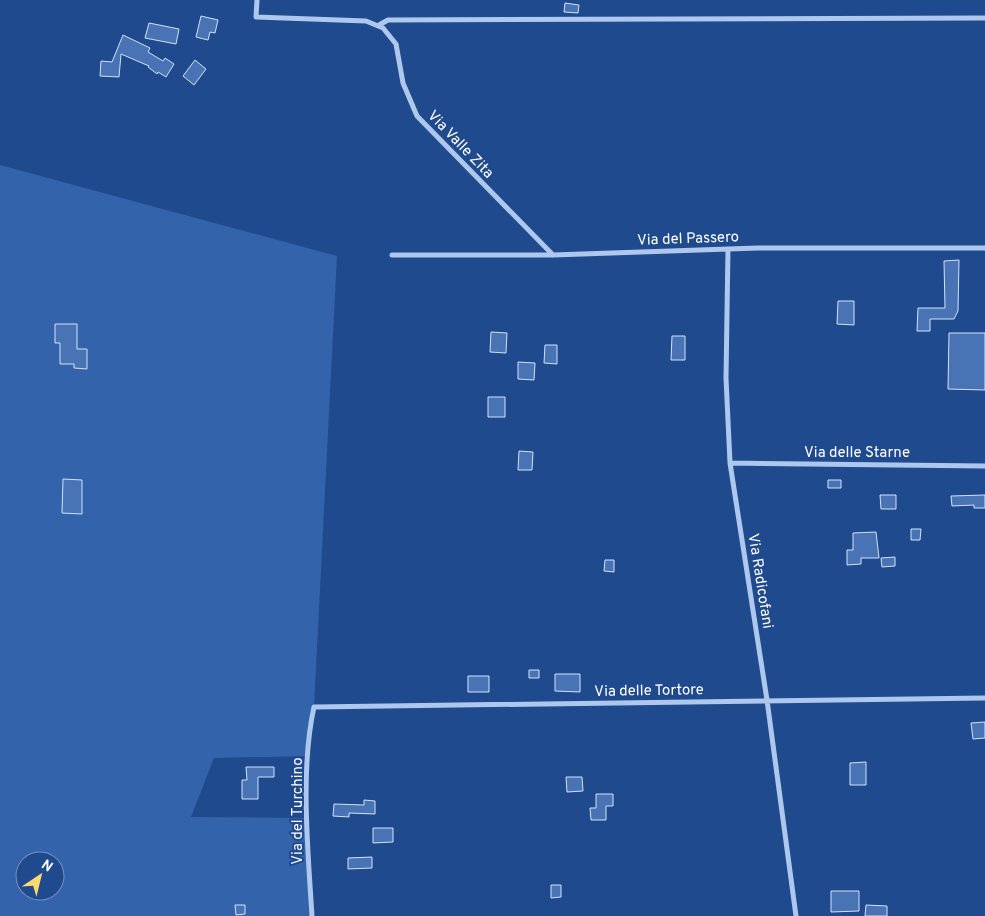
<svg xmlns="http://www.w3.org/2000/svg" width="985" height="916" font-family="Overpass,sans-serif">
	<rect width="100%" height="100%" fill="#204a8e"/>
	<!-- green -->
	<path fill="#3363ab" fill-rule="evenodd" d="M 0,165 L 337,256 L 314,707 L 309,756 L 214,758 L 191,817 L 307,818 L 312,916 L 0,916 ZM 25,861 L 55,861 L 55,891 L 25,891 Z"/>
	<!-- building -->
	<path fill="#4873b5" stroke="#d4e3f9" d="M 565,3 L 579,5 L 578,13 L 564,12 Z
		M 201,16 L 218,20 L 215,33 L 210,32 L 208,40 L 196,37 Z
		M 149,23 L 179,29 L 176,44 L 145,38 Z
		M 123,35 L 150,48 L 148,52 L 163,61 L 165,58 L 174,64 L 166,77 L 158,72 L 157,74 L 148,67 L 149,66 L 121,54 L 119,77 L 100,76 L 101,61 L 112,62 Z
		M 195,60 L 206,69 L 194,85 L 183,76 Z
		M 959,260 L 958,311 L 954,319 L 930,319 L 930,331 L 917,331 L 918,308 L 945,308 L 944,261 Z
		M 838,301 L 854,301 L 854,325 L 837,324 Z
		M 55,324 L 77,324 L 77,349 L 87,349 L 87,369 L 74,368 L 74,364 L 60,364 L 60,343 L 55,343 Z
		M 491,332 L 507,333 L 506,353 L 490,352 Z
		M 949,333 L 985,333 L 985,390 L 948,389 Z
		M 672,336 L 685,336 L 685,360 L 671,360 Z
		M 545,345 L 557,345 L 557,364 L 544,363 Z
		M 518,362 L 535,363 L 534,380 L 518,379 Z
		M 488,397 L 505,397 L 505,417 L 488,417 Z
		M 519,451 L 533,452 L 532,470 L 518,470 Z
		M 63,479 L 82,480 L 82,514 L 62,513 Z
		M 828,480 L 841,480 L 841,488 L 828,488 Z
		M 880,495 L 896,495 L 896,509 L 881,509 Z
		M 985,495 L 985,508 L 974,508 L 974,505 L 952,506 L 951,496 Z
		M 911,529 L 921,529 L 920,540 L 911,540 Z
		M 876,532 L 879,558 L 861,558 L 861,564 L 847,565 L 847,550 L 853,550 L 853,533 Z
		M 895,557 L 895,566 L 882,567 L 881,558 Z
		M 605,560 L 614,560 L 614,572 L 604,571 Z
		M 529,670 L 539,670 L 539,678 L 529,678 Z
		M 555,674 L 580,674 L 580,692 L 555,691 Z
		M 468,676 L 489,676 L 489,692 L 468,692 Z
		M 985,722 L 985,738 L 973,739 L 971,723 Z
		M 866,762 L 866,785 L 850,785 L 850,763 Z
		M 246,767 L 274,767 L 274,777 L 258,777 L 258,799 L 242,799 L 242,780 L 247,780 Z
		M 566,777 L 582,777 L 583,791 L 567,792 Z
		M 596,794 L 613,794 L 613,806 L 606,806 L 606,820 L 591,820 L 590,808 L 596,808 Z
		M 364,800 L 375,801 L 375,814 L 349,813 L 349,817 L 333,816 L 334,804 L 364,805 Z
		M 373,828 L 393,828 L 393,842 L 373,843 Z
		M 372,857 L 372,868 L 348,869 L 348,858 Z
		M 551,885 L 561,885 L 561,897 L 551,898 Z
		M 831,891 L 859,891 L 859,911 L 831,912 Z
		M 235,905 L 245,905 L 245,914 L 236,915 Z
		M 866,905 L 887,906 L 887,916 L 865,916 Z"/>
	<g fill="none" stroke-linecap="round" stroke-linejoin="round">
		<!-- minor -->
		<path stroke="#aec7ec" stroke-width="5" d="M 257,0 L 256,17 L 366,21 L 383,28 L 396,44 L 403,83 L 417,116 L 553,255
			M 379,25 L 388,20 L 985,18
			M 728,249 L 726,378 L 730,463 L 767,700 L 796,916
			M 392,255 L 553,255 L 758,248 L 985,248
			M 730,463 L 985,466
			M 312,916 C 308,851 300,770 314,707 L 985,698"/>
	</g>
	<g text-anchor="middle" stroke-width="4" stroke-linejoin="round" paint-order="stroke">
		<!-- street labels -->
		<g font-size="15" fill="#fff" stroke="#204a8e">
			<text transform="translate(461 144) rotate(46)" y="5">Via Valle Zita</text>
			<text transform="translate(688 238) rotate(-2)" y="5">Via del Passero</text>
			<text x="857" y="457">Via delle Starne</text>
			<text transform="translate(761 581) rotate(81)" y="5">Via Radicofani</text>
			<text transform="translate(649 690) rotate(-1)" y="5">Via delle Tortore</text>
			<text transform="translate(297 811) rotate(-90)" y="5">Via del Turchino</text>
		</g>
	</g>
	<!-- north arrow -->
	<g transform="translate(40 876) rotate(35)"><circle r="24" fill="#204a8e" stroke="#7992bb"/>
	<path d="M0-4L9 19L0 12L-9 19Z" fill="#fad96f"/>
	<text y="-8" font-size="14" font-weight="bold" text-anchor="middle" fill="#ffffff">N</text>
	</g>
</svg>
